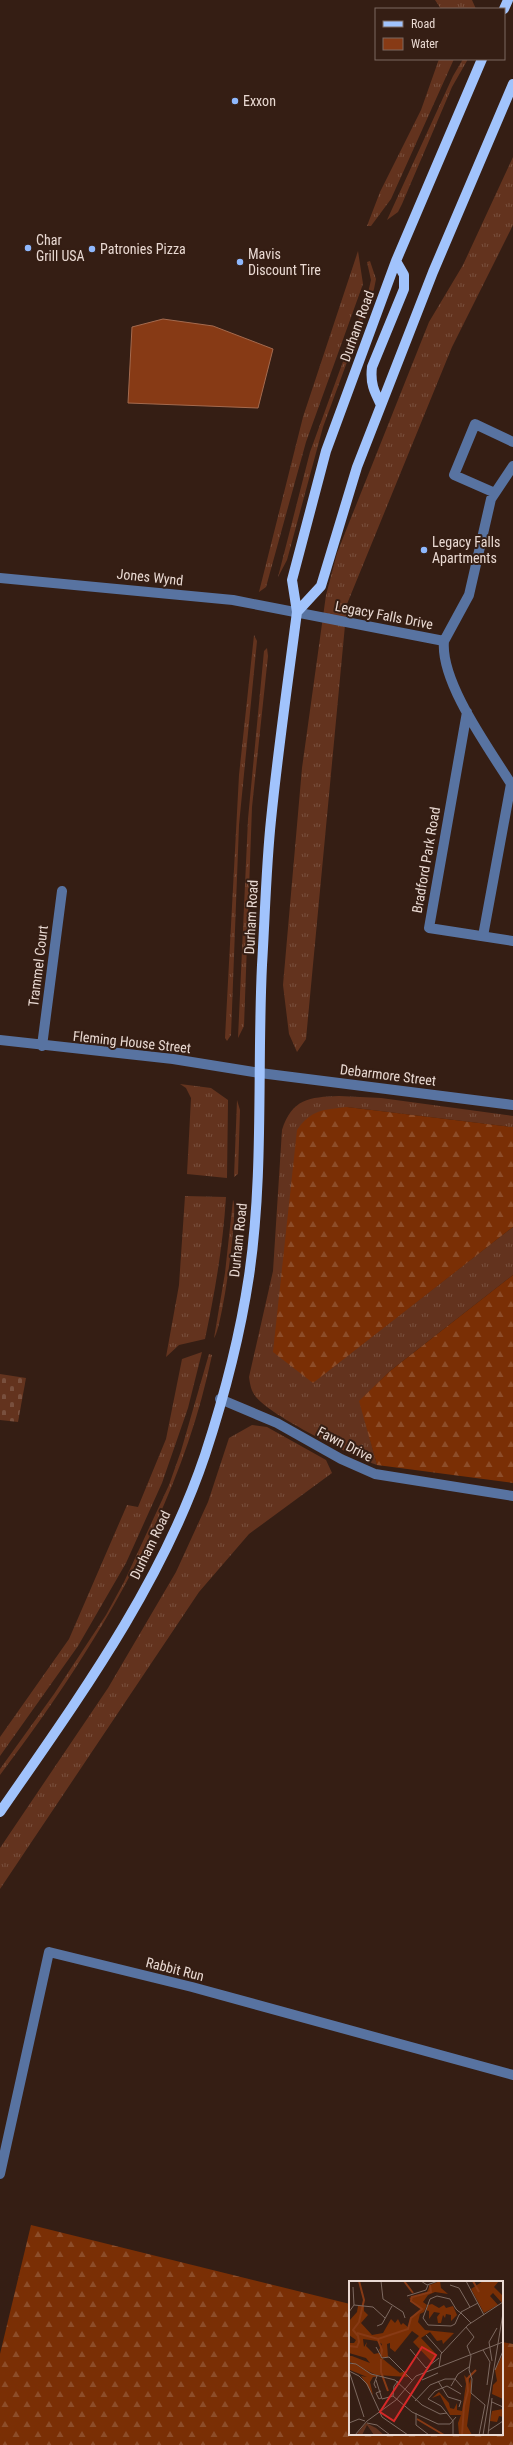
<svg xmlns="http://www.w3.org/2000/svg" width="513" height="2445" font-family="'Roboto Condensed',sans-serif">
	<defs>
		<pattern id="grass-tufts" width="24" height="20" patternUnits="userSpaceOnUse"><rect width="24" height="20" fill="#63331e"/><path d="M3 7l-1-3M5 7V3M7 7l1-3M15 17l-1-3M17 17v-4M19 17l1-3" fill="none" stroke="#79503e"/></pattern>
		<pattern id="forest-firs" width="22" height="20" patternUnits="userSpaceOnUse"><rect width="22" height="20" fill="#7a2f05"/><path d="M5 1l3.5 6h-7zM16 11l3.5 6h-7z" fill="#8d4d29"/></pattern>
		<pattern id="cemetery-stones" width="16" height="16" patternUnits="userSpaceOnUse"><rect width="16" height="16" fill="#63331e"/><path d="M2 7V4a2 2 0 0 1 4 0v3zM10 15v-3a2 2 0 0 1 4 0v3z" fill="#79503e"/></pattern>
	</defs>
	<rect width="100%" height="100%" fill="#351e14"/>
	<!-- grass -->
	<path fill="url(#grass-tufts)" d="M 435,0 L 472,0 L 476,9 L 441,9 Z
		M 439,59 L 454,59 L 391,199 L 371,226 L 367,226 L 380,192 L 421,110 Z
		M 463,59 L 468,59 L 452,87 L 402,204 L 398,212 L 387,220 L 453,76 Z
		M 513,157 L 513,225 L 452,347 L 347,604 L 306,1039 L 297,1052 L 289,1034 L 283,985 L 302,768 L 326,595 L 337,553 L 429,322 L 463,265 Z
		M 358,251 L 363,284 L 306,442 L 266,587 L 259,592 L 303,417 Z
		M 370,261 L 376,279 L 374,289 L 323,427 L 287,560 L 278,577 L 310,452 L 368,293 L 371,280 L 367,262 Z
		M 254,635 L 257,641 L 239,825 L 231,1035 L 227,1041 L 225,1038 L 239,775 Z
		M 267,648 L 268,656 L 252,807 L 244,1026 L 238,1038 L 248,819 L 264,651 Z
		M 180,1084 L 211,1088 L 228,1100 L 227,1178 L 187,1174 L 191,1098 L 186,1088 Z
		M 339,1096 L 381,1098 L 513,1116 L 513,1127 L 347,1107 L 313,1382 L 513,1227 L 513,1275 L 390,1371 L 360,1401 L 377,1465 C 352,1456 271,1416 256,1397 C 251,1391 250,1384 249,1377 L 273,1271 L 282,1130 C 292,1099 309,1097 339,1096 Z
		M 237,1100 L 240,1110 L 238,1174 L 234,1177 Z
		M 185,1196 L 226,1197 C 223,1245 215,1292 205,1339 L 179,1345 L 166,1357 L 179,1285 Z
		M 233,1200 C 239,1207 222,1330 214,1338 L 225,1273 Z
		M 202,1352 L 188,1408 L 162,1483 L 126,1563 L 78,1646 L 0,1756 L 0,1737 L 69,1639 L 127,1505 L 138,1507 L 166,1439 L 182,1359 Z
		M 209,1354 L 212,1355 C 180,1510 95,1650 0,1775 L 0,1769 L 54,1694 L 106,1615 L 124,1582 L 169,1485 L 181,1451 Z
		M 252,1425 L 267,1427 L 326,1460 L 332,1473 L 249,1534 L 199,1592 L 0,1889 L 0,1848 L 108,1688 L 176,1572 L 208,1502 L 229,1438 Z"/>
	<!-- forest -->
	<path fill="url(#forest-firs)" d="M 347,1107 L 513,1127 L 513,1227 L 313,1383 L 273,1352 L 297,1130 C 312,1109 323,1110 347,1107 Z
		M 513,1275 L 513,1483 L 377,1465 L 359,1401 L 390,1371 Z
		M 31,2225 L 350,2304 L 350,2434 L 502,2434 L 502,2342 L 513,2344 L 513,2445 L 0,2445 L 0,2354 Z"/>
	<!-- cemetery -->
	<path fill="url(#cemetery-stones)" d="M 0,1374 L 26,1378 L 18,1422 L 0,1420 Z"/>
	<!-- water -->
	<path fill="#873a15" stroke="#a46a4e" d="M 163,319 L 213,326 L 273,349 L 258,408 L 128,403 L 132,327 Z"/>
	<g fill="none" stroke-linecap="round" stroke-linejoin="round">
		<!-- minor -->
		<path stroke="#5873a1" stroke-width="10" d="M 495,493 L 454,475 L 475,424 L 513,442
			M 0,578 L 233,600 L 444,641 L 469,595 L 491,499 L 513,466
			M 444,641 C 440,683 491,751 513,787
			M 467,712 L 429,928 L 513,941
			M 483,936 L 511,784
			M 0,1040 L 173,1059 L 260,1073 L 513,1105
			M 42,1046 L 62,891
			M 220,1399 L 277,1423 L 341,1459 L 375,1474 L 513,1496
			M 0,2174 L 49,1952 L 192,1987 L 513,2075"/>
		<!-- major -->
		<path stroke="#a1c3fc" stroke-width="10" d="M 504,9 L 508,0
			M 381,405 C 374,391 370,383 372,367 L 404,289 L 404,275 L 396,261
			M 297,612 L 321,586 L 357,467 L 433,272 L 513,84
			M 0,1812 C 78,1699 161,1586 205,1455 C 224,1397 240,1336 249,1276 C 264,1174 257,1069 262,965 C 265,917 266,868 271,820 C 278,750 288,681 297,612 L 292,580 L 326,451 L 396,261 L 482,59"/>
	</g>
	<!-- markers -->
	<g fill="#8fb8fd" stroke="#351e14" stroke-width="1.5">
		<circle cx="235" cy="101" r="4"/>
		<circle cx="28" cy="248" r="4"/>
		<circle cx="92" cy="249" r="4"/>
		<circle cx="240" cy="262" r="4"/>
		<circle cx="424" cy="550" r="4"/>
	</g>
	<g text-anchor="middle" stroke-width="4" stroke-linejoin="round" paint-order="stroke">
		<!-- poi labels -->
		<g font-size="14" fill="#e9d9d2" stroke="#351e14" text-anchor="start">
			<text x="243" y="106">Exxon</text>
			<text x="36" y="245">Char<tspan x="36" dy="16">Grill USA</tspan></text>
			<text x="100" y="254">Patronies Pizza</text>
			<text x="248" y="259">Mavis<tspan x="248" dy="16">Discount Tire</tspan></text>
			<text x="432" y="547">Legacy Falls<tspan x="432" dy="16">Apartments</tspan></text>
		</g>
		<!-- street labels -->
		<g font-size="14" fill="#e9d9d2" stroke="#351e14">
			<text transform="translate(357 326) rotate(-70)" y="5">Durham Road</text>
			<text transform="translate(150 577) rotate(6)" y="5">Jones Wynd</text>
			<text transform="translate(384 615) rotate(11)" y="5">Legacy Falls Drive</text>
			<text transform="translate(426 860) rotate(-80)" y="5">Bradford Park Road</text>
			<text transform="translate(251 917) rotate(-87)" y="5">Durham Road</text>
			<text transform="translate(38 966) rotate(-83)" y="5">Trammel Court</text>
			<text transform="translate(132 1042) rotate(6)" y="5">Fleming House Street</text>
			<text transform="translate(388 1075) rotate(7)" y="5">Debarmore Street</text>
			<text transform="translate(238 1240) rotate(-84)" y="5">Durham Road</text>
			<text transform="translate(345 1444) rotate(27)" y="5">Fawn Drive</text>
			<text transform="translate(150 1545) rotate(-64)" y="5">Durham Road</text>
			<text transform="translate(175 1969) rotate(14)" y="5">Rabbit Run</text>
		</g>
	</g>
	<!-- overview -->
	<g transform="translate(349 2281)">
		<rect width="154" height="154" fill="#351e14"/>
		<path d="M 17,142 L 27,147 L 35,154 L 25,154 L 18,144 L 13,154 L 7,154 Z" fill="#63331e"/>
		<path d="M 91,0 L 92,7 L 99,13 L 86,11 L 79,14 L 74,21 L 78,24 L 75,31 L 71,33 L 69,41 L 76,49 L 105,52 L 94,63 L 93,59 L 88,60 L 81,51 L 72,57 L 88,74 L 82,80 L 64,61 L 70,55 L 63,50 L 46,71 L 41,67 L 41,62 L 38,63 L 39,76 L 34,77 L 30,69 L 33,63 L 28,60 L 14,58 L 15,66 L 18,61 L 17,65 L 25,73 L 30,72 L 34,78 L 51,92 L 56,90 L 59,96 L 27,94 L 1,81 L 0,75 L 3,75 L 21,82 L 17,77 L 0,72 L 0,62 L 5,62 L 7,59 L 0,54 L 0,40 L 8,31 L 9,25 L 15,25 L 15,30 L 19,34 L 12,42 L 23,54 L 34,52 L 42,38 L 46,42 L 49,38 L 52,44 L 54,42 L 60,47 L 61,37 L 73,28 L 60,17 L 78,11 L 81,4 ZM 134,0 L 150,0 L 145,6 L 154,15 L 153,22 L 144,12 L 141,15 L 149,24 L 135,32 L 122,8 ZM 83,23 L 90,27 L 95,24 L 97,27 L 104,25 L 108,34 L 102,40 L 102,34 L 97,33 L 96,37 L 94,34 L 92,42 L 89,42 L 88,36 L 91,32 L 85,31 L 80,38 L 80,30 L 77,29 L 79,24 ZM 154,73 L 154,118 L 143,113 L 144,104 L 148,100 L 146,89 ZM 0,83 L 5,83 L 29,96 L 24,96 L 21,101 L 24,114 L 12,95 L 18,96 L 1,89 ZM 120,93 L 120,103 L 122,97 L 122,114 L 118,145 L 123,154 L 110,154 L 109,142 L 112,134 L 101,134 L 91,114 L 83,117 L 90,111 L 100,122 L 101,127 L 105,128 L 108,122 L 108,129 L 113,130 L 117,103 L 115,94 L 119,98 ZM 154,128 L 154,136 L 150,135 L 148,141 L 141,140 L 143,130 Z" fill="#7a2f05"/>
		<path fill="none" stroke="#873a15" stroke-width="2" d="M 55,0 L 64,12M 124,0 L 130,11M 63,16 L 82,11 L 81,4M 8,52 L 29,58 L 59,48 L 62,37 L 73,28 L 62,20 L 63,15M 29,59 L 33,69 L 32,75M 0,65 L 8,66 L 10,61 L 9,55 L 4,49 L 10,41 L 15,19 L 10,0M 32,78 L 32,91 L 39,110M 68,138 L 95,154M 113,154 L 115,125 L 119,110 L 118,98 L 127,89"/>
		<path fill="none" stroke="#7d6960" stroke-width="1" d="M 32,0 L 34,18 L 54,31 L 56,37M 72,0 L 78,4 L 89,0M 117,0 L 135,34M 101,4 L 110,7 L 121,26M 58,15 L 77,9 L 79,4M 5,24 L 24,26 L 36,37M 0,31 L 5,24 L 4,6M 154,40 L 154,54M 122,42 L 112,32 L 109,30 L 107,28 L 101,18 L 88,15 L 81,18 L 74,37 L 79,44 L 102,45 L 106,43 L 110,34 L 112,32 L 112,31 L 129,22M 28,45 L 33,43 L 43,25M 117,46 L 125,56 L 118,65 L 122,75 L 120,89 L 123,98 L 122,112 L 136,124 L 130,154M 77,54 L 93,72M 27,66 L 33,77 L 40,76 L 63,99M 61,68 L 77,87 L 90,77M 134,69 L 141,81 L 138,104M 143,80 L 140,61 L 148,47M 0,82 L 7,83 L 22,93 L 46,99 L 73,124 L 91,133 L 98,132M 90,86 L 92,73 L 119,44 L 154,21M 146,89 L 154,70M 0,90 L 15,136M 0,90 L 10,95 L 18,103 L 33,136 L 59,154M 27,99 L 33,118 L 44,115 L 63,131 L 89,143 L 101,143 L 107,136M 73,99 L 89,92M 89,100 L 99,116 L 112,120 L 110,126M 102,105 L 109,93 L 120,86M 27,107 L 25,103 L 28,95M 32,110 L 27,112 L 30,118 L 32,117M 44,115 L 45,105 L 49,100M 66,120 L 81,104 L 96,98 L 106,98 L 113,106M 143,121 L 154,126M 67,132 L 67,144 L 80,154M 0,142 L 10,138 L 16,140M 18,142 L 28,144 L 41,154M 139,150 L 154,140M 6,154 L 18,140 L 47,119 L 67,95 L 154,61M 104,154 L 104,140 L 92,125 L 79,118 L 86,110 L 98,105 L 112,113M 134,154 L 154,32M 139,154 L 143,117"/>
		<path fill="#d62828" fill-opacity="0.15" stroke="#d62828" stroke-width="2" d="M 73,66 L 87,74 L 45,140 L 31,131 Z"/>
		<rect width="154" height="154" fill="none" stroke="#e9d9d2" stroke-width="2"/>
	</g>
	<!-- legend -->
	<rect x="375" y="8" width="130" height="52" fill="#351e14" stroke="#7d6960"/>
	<rect x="383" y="21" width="20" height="6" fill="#a1c3fc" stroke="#7d6960"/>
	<text x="411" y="28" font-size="12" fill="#e9d9d2">Road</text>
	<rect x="383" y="38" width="20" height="12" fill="#873a15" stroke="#7d6960"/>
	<text x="411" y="48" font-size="12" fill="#e9d9d2">Water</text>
</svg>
